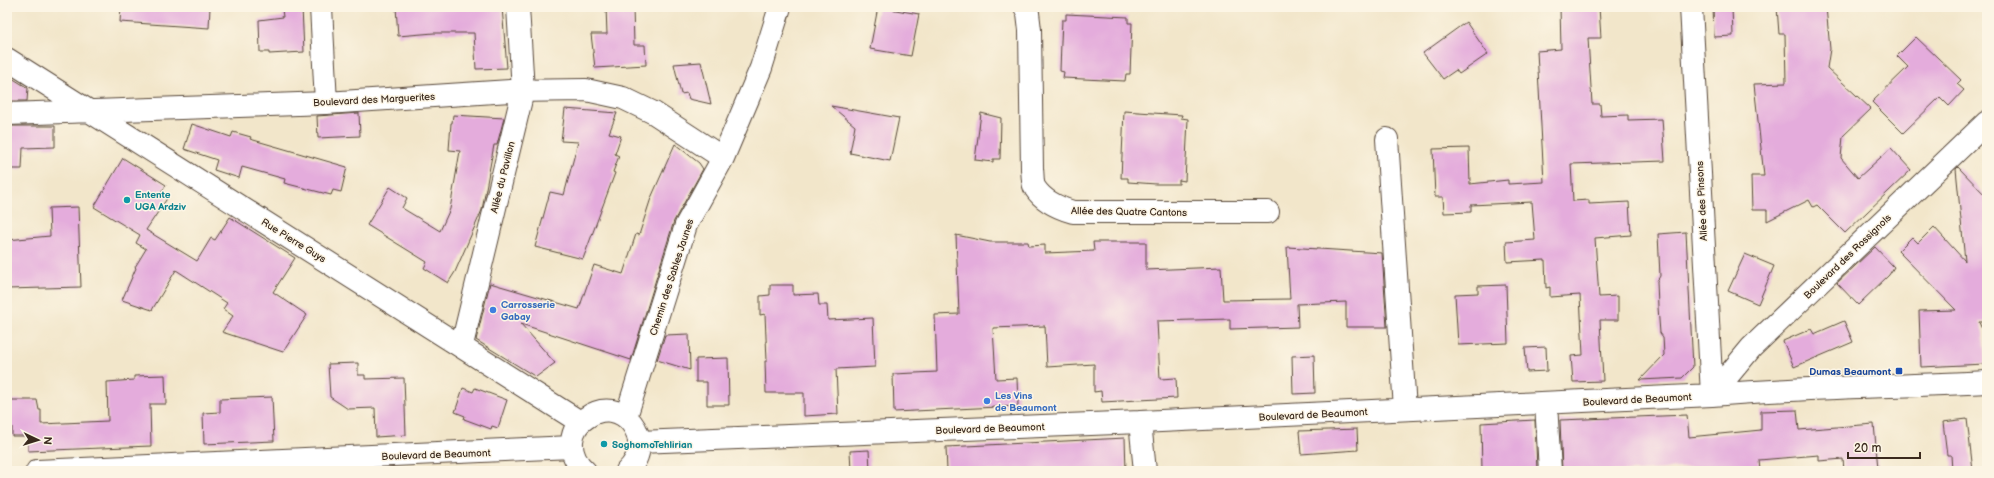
<svg xmlns="http://www.w3.org/2000/svg" width="1994" height="478" font-family="'Balsamiq Sans',sans-serif">
	<rect width="100%" height="100%" fill="#fcf5e5"/>
	<filter id="ink" filterUnits="userSpaceOnUse"><feTurbulence type="fractalNoise" baseFrequency=".025" numOctaves="2"/><feDisplacementMap in="SourceGraphic" scale="8" xChannelSelector="R" yChannelSelector="G"/><feConvolveMatrix kernelMatrix="1 2 1 2 8 2 1 2 1" color-interpolation-filters="sRGB"/></filter>
	<filter id="wash" filterUnits="userSpaceOnUse"><feTurbulence type="fractalNoise" baseFrequency=".012" numOctaves="4" result="noise"/><feDisplacementMap in="SourceGraphic" scale="16" xChannelSelector="R" yChannelSelector="G"/><feGaussianBlur stdDeviation="0.9" result="paint"/><feColorMatrix in="noise" values="0 0 0 0 0 0 0 0 0 0 0 0 0 0 0 0 0 1.4 0 .05"/><feComposite in="paint" operator="in"/></filter>
	<g filter="url(#wash)">
		<rect width="100%" height="100%" fill="#f2e6ca"/>
		<g id="blocks">
			<!-- building -->
			<path fill="#e4acdc" d="M 121,7 L 210,7 L 209,28 L 120,22 Z
				M 302,7 L 304,52 L 269,54 L 269,52 L 260,52 L 259,20 L 283,17 L 282,9 Z
				M 396,7 L 502,7 L 507,68 L 476,69 L 474,33 L 434,33 L 398,36 Z
				M 606,7 L 633,7 L 634,45 L 645,45 L 646,65 L 595,68 L 591,34 L 607,34 Z
				M 878,7 L 919,14 L 911,56 L 870,49 Z
				M 1560,7 L 1599,7 L 1601,38 L 1588,38 L 1592,104 L 1600,104 L 1601,116 L 1628,115 L 1628,120 L 1662,119 L 1665,161 L 1571,164 L 1573,201 L 1589,200 L 1589,204 L 1629,202 L 1631,235 L 1595,238 L 1599,297 L 1618,296 L 1618,320 L 1600,320 L 1603,381 L 1573,382 L 1571,356 L 1583,355 L 1580,295 L 1550,297 L 1550,287 L 1546,288 L 1545,260 L 1507,262 L 1506,242 L 1535,240 L 1532,202 L 1471,205 L 1471,212 L 1444,213 L 1443,197 L 1435,197 L 1433,149 L 1469,148 L 1470,184 L 1508,180 L 1508,184 L 1544,182 L 1537,51 L 1561,49 Z
				M 1713,7 L 1732,7 L 1733,36 L 1714,37 Z
				M 1777,7 L 1826,7 L 1830,49 L 1827,68 L 1871,109 L 1843,136 L 1841,158 L 1858,178 L 1891,148 L 1911,170 L 1845,233 L 1817,205 L 1813,207 L 1809,200 L 1767,221 L 1767,210 L 1752,210 L 1751,176 L 1764,176 L 1754,84 L 1786,83 L 1785,34 L 1779,34 Z
				M 1066,14 L 1128,17 L 1128,23 L 1132,23 L 1130,74 L 1126,74 L 1125,81 L 1063,78 L 1064,72 L 1060,71 L 1061,42 L 1062,20 L 1066,20 Z
				M 1466,22 L 1488,54 L 1459,74 L 1456,70 L 1443,79 L 1423,53 Z
				M 1916,37 L 1961,80 L 1957,84 L 1964,90 L 1949,106 L 1940,97 L 1903,133 L 1872,102 L 1908,67 L 1897,56 Z
				M 701,62 L 711,104 L 689,99 L 687,93 L 681,94 L 674,64 Z
				M 7,75 L 28,88 L 27,101 L 7,101 Z
				M 831,106 L 899,118 L 890,161 L 850,153 L 855,126 Z
				M 565,109 L 617,113 L 609,133 L 621,136 L 615,154 L 619,156 L 613,172 L 615,173 L 583,259 L 535,247 L 550,192 L 564,195 L 578,142 L 561,141 Z
				M 1124,111 L 1182,115 L 1181,118 L 1188,119 L 1185,181 L 1179,180 L 1179,184 L 1156,184 L 1128,182 L 1128,178 L 1121,178 Z
				M 359,113 L 360,136 L 318,138 L 317,116 Z
				M 981,113 L 1001,118 L 1000,159 L 993,159 L 993,162 L 975,160 Z
				M 453,115 L 504,118 L 497,145 L 494,145 L 482,210 L 455,272 L 448,283 L 424,268 L 427,262 L 367,225 L 390,187 L 407,198 L 402,208 L 440,231 L 450,209 L 460,151 L 449,150 L 451,123 L 452,123 Z
				M 192,124 L 231,137 L 233,132 L 251,137 L 250,139 L 347,167 L 341,192 L 333,190 L 331,195 L 284,183 L 285,179 L 242,167 L 239,178 L 214,170 L 217,160 L 184,149 Z
				M 7,126 L 55,126 L 55,147 L 23,148 L 22,169 L 7,169 Z
				M 675,144 L 699,163 L 703,169 L 674,221 L 631,360 L 521,324 L 555,363 L 536,377 L 476,340 L 490,283 L 579,309 L 594,265 L 623,274 L 636,234 L 639,235 L 651,198 Z
				M 123,158 L 166,185 L 161,193 L 168,197 L 146,230 L 197,261 L 211,238 L 215,240 L 230,217 L 295,258 L 273,292 L 307,315 L 283,352 L 222,332 L 233,316 L 223,309 L 227,303 L 176,270 L 152,310 L 122,300 L 136,268 L 135,267 L 146,249 L 136,243 L 140,235 L 94,207 Z
				M 1958,167 L 1987,197 L 1987,322 L 1979,322 L 1983,332 L 1985,364 L 1921,367 L 1919,311 L 1956,310 L 1898,251 L 1912,237 L 1918,243 L 1934,227 L 1965,261 L 1956,169 Z
				M 78,207 L 81,287 L 7,289 L 7,240 L 50,236 L 49,208 Z
				M 1686,232 L 1693,367 L 1682,378 L 1640,380 L 1664,355 L 1663,337 L 1660,333 L 1658,307 L 1657,281 L 1660,276 L 1658,234 Z
				M 956,235 L 990,242 L 1028,242 L 1029,246 L 1045,245 L 1045,253 L 1094,251 L 1093,242 L 1146,242 L 1146,270 L 1221,267 L 1223,300 L 1290,299 L 1287,247 L 1382,253 L 1387,327 L 1346,327 L 1346,302 L 1297,304 L 1298,327 L 1230,329 L 1230,319 L 1157,321 L 1160,379 L 1176,378 L 1177,398 L 1102,402 L 1101,391 L 1094,392 L 1094,364 L 1047,367 L 1045,326 L 993,328 L 996,379 L 1017,378 L 1018,406 L 894,412 L 893,374 L 937,372 L 935,315 L 959,314 Z
				M 1875,247 L 1894,267 L 1889,275 L 1858,305 L 1837,283 Z
				M 1745,254 L 1774,266 L 1758,304 L 1728,291 Z
				M 770,285 L 793,285 L 793,295 L 818,294 L 819,305 L 827,305 L 828,320 L 873,318 L 875,367 L 836,369 L 838,414 L 804,416 L 804,393 L 766,393 L 765,361 L 767,361 L 765,314 L 760,315 L 760,296 L 770,295 Z
				M 1506,285 L 1508,343 L 1458,345 L 1455,294 L 1478,293 L 1478,286 Z
				M 1844,321 L 1853,342 L 1794,367 L 1783,341 L 1811,329 L 1814,334 Z
				M 689,334 L 690,370 L 657,360 L 665,335 Z
				M 1546,347 L 1547,371 L 1527,372 L 1525,348 Z
				M 1314,355 L 1315,393 L 1293,394 L 1292,356 Z
				M 728,358 L 729,405 L 707,405 L 707,382 L 696,382 L 696,359 Z
				M 358,363 L 358,375 L 365,375 L 365,379 L 404,378 L 406,435 L 376,437 L 375,408 L 348,409 L 330,397 L 328,364 Z
				M 165,375 L 166,404 L 150,404 L 151,446 L 28,451 L 28,436 L 12,436 L 12,427 L 7,427 L 9,400 L 37,400 L 39,410 L 41,410 L 41,424 L 108,421 L 107,382 L 134,380 L 134,376 Z
				M 463,388 L 473,392 L 475,388 L 507,400 L 498,428 L 492,426 L 491,429 L 464,419 L 465,416 L 455,412 Z
				M 272,397 L 274,441 L 204,444 L 203,413 L 220,412 L 220,399 Z
				M 1797,410 L 1799,430 L 1874,424 L 1878,469 L 1844,471 L 1843,459 L 1819,461 L 1819,455 L 1759,460 L 1760,471 L 1692,471 L 1692,467 L 1640,471 L 1562,471 L 1560,420 L 1687,415 L 1689,437 L 1761,430 L 1761,411 Z
				M 1967,419 L 1973,471 L 1952,471 L 1951,455 L 1947,455 L 1943,422 Z
				M 1535,420 L 1537,471 L 1482,471 L 1481,423 Z
				M 1357,429 L 1358,450 L 1301,454 L 1299,431 Z
				M 1125,438 L 1126,471 L 947,471 L 946,447 Z
				M 869,450 L 870,470 L 851,471 L 850,451 Z"/>
		</g>
	</g>
	<g filter="url(#ink)">
		<use href="#blocks" fill-opacity="0" stroke="#564638" stroke-width="1"/>
		<g fill="none" stroke-linecap="round" stroke-linejoin="round">
			<defs>
				<path id="minor" d="M 321,7 L 326,103
					M 1025,7 L 1028,13 L 1030,30 L 1032,169 C 1033,175 1032,184 1035,188 C 1044,202 1059,208 1073,212 L 1268,212
					M 1691,7 L 1712,395
					M 7,59 L 580,422
					M 7,114 L 326,103 L 510,91 L 586,90 L 623,98 L 654,113 L 723,158
					M 1387,139 L 1405,409
					M 462,345 L 523,91 L 518,7
					M 1712,395 L 1751,348 L 1987,122
					M 1546,403 L 1550,471
					M 626,417 L 686,225 L 723,158 L 761,68 L 780,7
					M 1140,422 L 1145,471
					M 639,442 L 1140,422 L 1712,395 C 1804,387 1895,387 1987,382
					M 37,471 L 572,447
					M 585,471 C 576,463 571,453 572,441 C 573,431 578,423 586,418 C 621,392 659,440 627,471"/>
			</defs>
			<!-- minor casing -->
			<use href="#minor" stroke="#564638" stroke-width="24"/>
			<!-- minor -->
			<use href="#minor" stroke="#fff" stroke-width="22"/>
		</g>
	</g>
	<!-- markers -->
	<g fill="#0f9aa8" stroke="#fcf5e5" stroke-width="1.5">
		<circle cx="127" cy="200" r="4"/>
		<circle cx="604" cy="444" r="4"/>
	</g>
	<g fill="#3f7fe0" stroke="#fcf5e5" stroke-width="1.5">
		<circle cx="493" cy="310" r="4"/>
		<circle cx="987" cy="401" r="4"/>
	</g>
	<rect fill="#1a4fb4" stroke="#fcf5e5" stroke-width="1.5" x="1895" y="367" width="8" height="8" rx="2"/>
	<g text-anchor="middle" stroke-width="3" stroke-linejoin="round" paint-order="stroke">
		<!-- street labels -->
		<g font-size="10" fill="#3b2a1e" stroke="#fcf5e5">
			<text transform="translate(374 99) rotate(-3)" y="4">Boulevard des Marguerites</text>
			<text transform="translate(502 177) rotate(-76)" y="4">Allée du Pavillon</text>
			<text transform="translate(1701 201) rotate(-93)" y="4">Allée des Pinsons</text>
			<text transform="translate(1129 211) rotate(1)" y="4">Allée des Quatre Cantons</text>
			<text transform="translate(294 240) rotate(32)" y="4">Rue Pierre Guys</text>
			<text transform="translate(1847 256) rotate(-44)" y="4">Boulevard des Rossignols</text>
			<text transform="translate(671 277) rotate(-72)" y="4">Chemin des Sables Jaunes</text>
			<text transform="translate(1637 399) rotate(-3)" y="4">Boulevard de Beaumont</text>
			<text transform="translate(1313 414) rotate(-3)" y="4">Boulevard de Beaumont</text>
			<text transform="translate(990 428) rotate(-2)" y="4">Boulevard de Beaumont</text>
			<text transform="translate(436 454) rotate(-2)" y="4">Boulevard de Beaumont</text>
		</g>
		<!-- culture labels -->
		<g font-size="10" font-weight="bold" fill="#0d838f" stroke="#fcf5e5" text-anchor="start">
			<text x="135" y="198">Entente<tspan x="135" dy="12">UGA Ardziv</tspan></text>
			<text x="612" y="448">SoghomoTehlirian</text>
		</g>
		<!-- shop labels -->
		<g font-size="10" font-weight="bold" fill="#366cbe" stroke="#fcf5e5" text-anchor="start">
			<text x="501" y="308">Carrosserie<tspan x="501" dy="12">Gabay</tspan></text>
			<text x="995" y="399">Les Vins<tspan x="995" dy="12">de Beaumont</tspan></text>
		</g>
		<!-- transit labels -->
		<g font-size="10" font-weight="bold" fill="#164399" stroke="#fcf5e5" text-anchor="end">
			<text x="1891" y="375">Dumas Beaumont</text>
		</g>
	</g>
	<!-- margin -->
	<rect width="1994" height="478" fill="none" stroke="#fcf5e5" stroke-width="24"/>
	<!-- north arrow -->
	<g transform="translate(38 440) rotate(94)" stroke="#fcf5e5" stroke-width="3" paint-order="stroke">
	<path d="M0-3L7 15L0 10L-7 15Z" fill="#3b2a1e"/>
	<text y="-6" font-size="11" font-weight="bold" text-anchor="middle" fill="#3b2a1e">N</text>
	</g>
	<!-- scale -->
	<path d="M1848 452v6h72v-6" fill="none" stroke="#3b2a1e" stroke-width="2"/>
	<text x="1854" y="452" font-size="12" fill="#3b2a1e" stroke="#fcf5e5" stroke-width="3" paint-order="stroke">20 m</text>
</svg>
